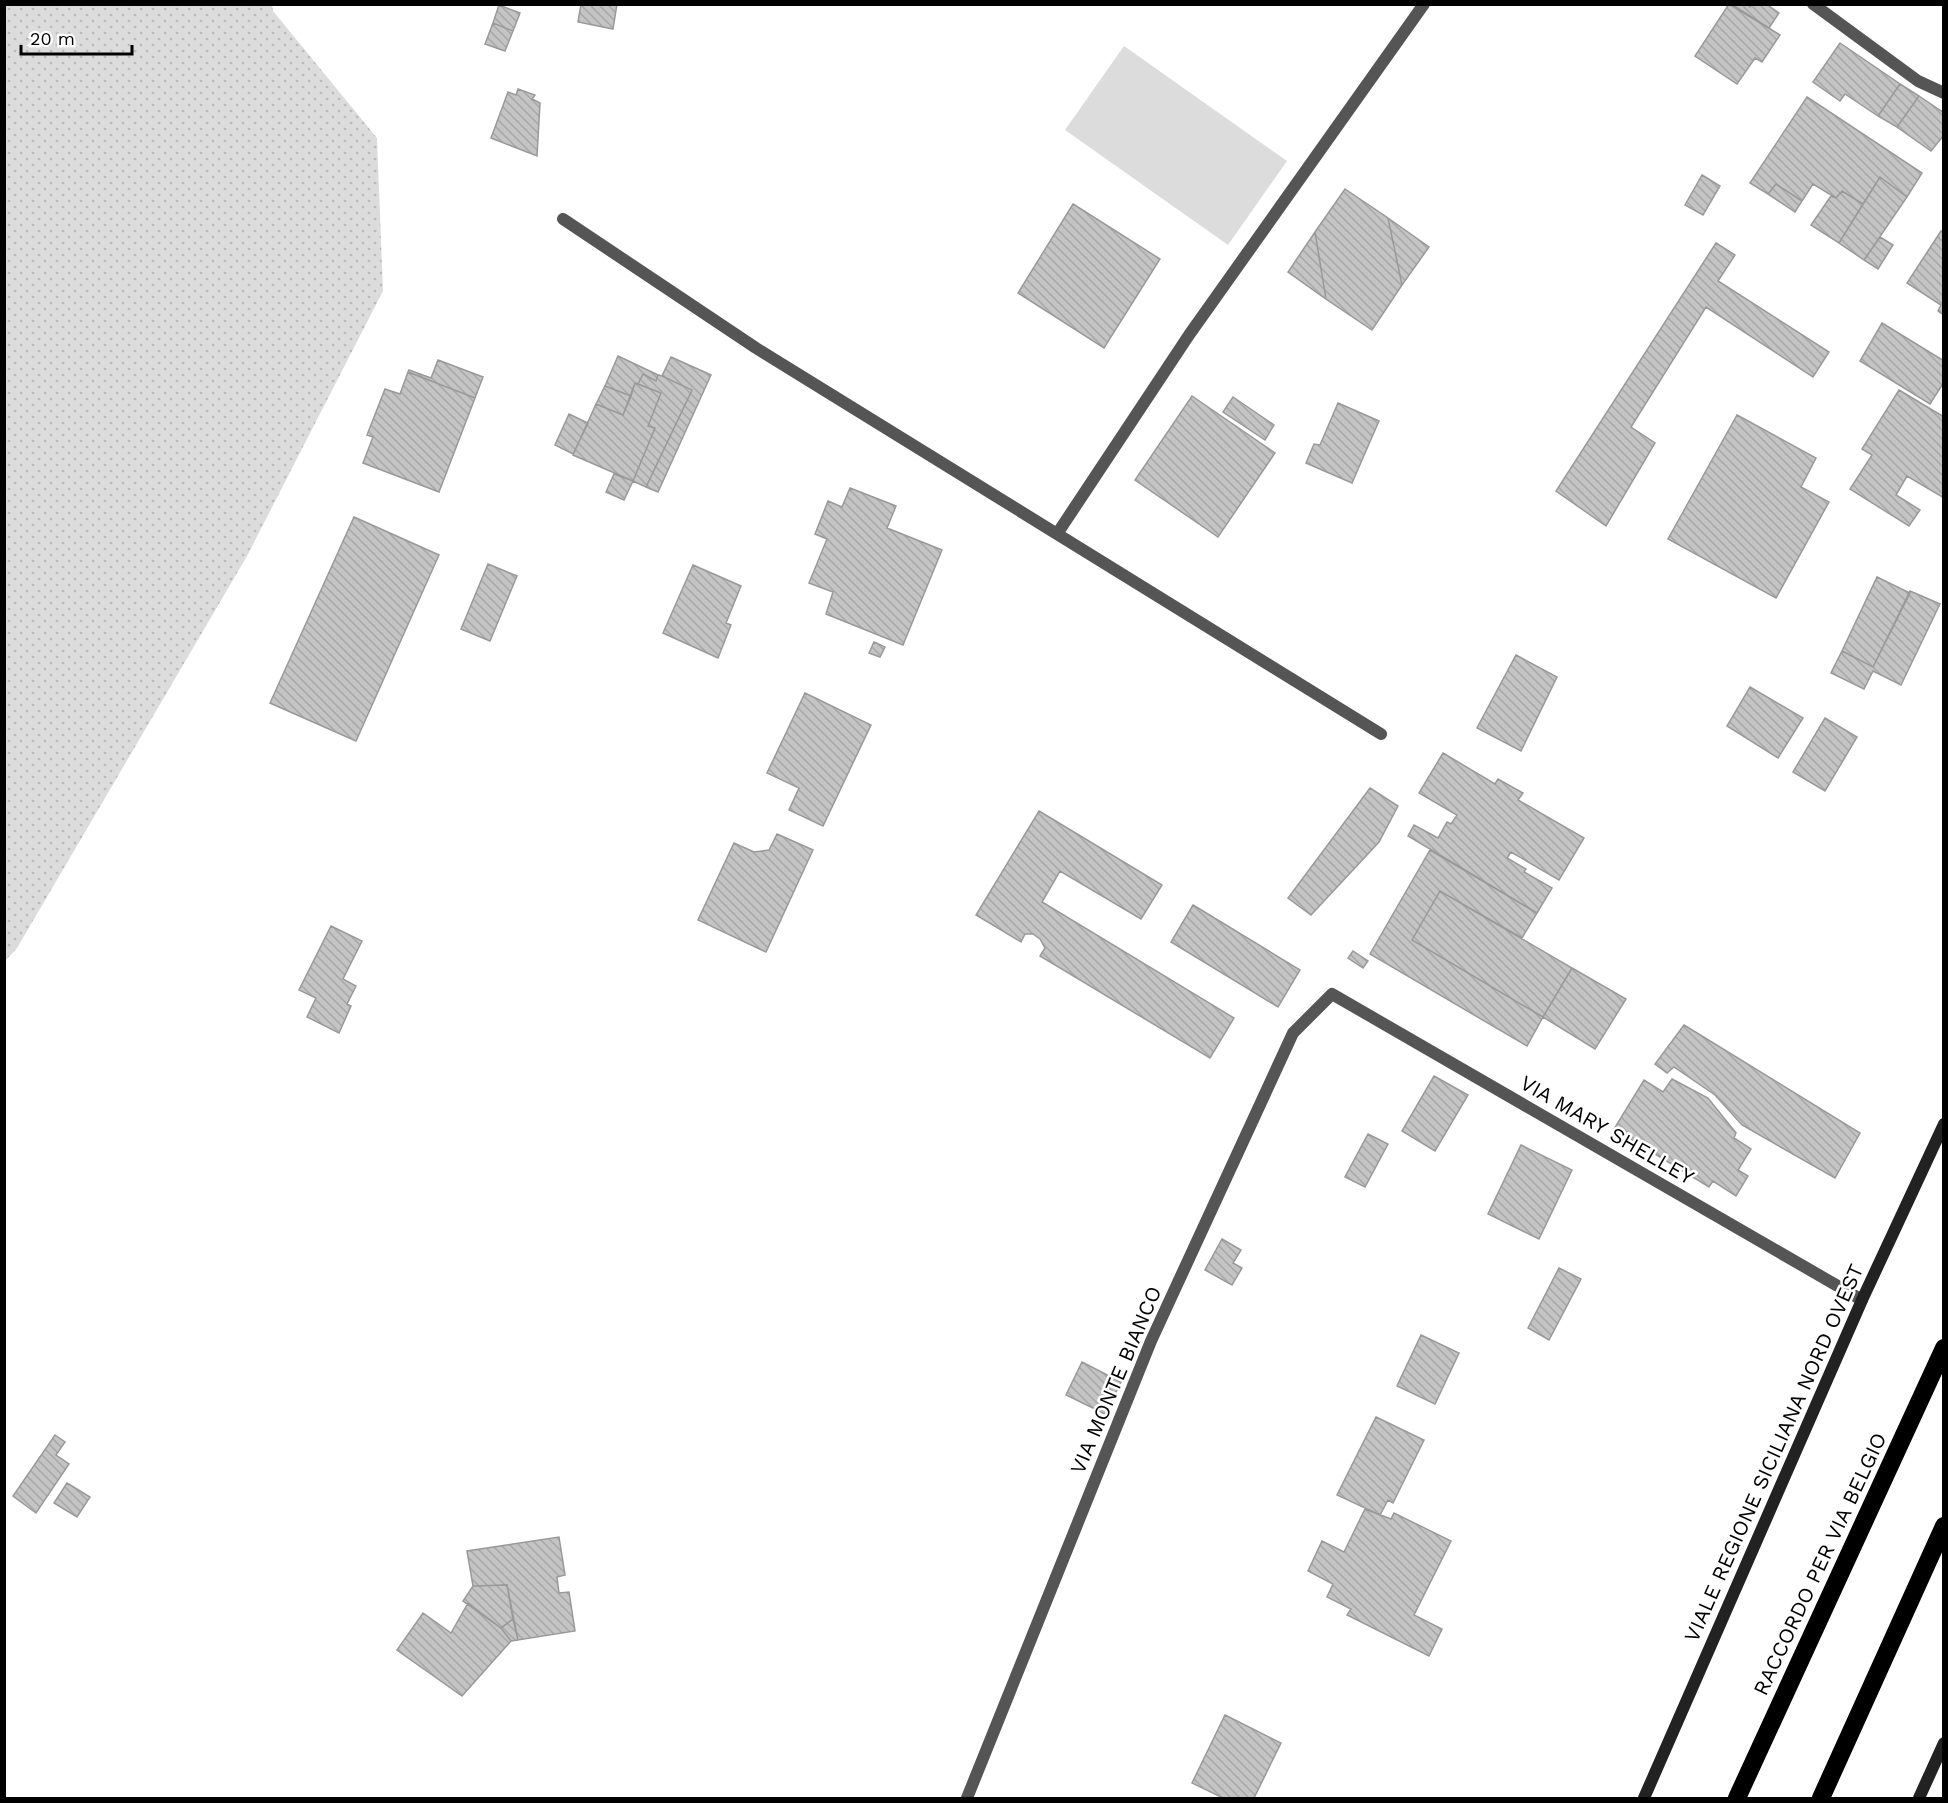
<svg xmlns="http://www.w3.org/2000/svg" width="1948" height="1803" font-family="'Work Sans',sans-serif">
	<defs>
		<pattern id="grass-dots" width="8" height="8" patternUnits="userSpaceOnUse" patternTransform="scale(1.5)"><rect width="8" height="8" fill="#dcdcdc"/><path d="M2 2h.1M6 6h.1" fill="none" stroke="#bbb" stroke-width="1.8" stroke-linecap="round"/></pattern>
		<pattern id="building-back-hatch" width="6" height="6" patternUnits="userSpaceOnUse" patternTransform="scale(1.5)"><rect width="6" height="6" fill="#c4c4c4"/><path d="M-1 5l2 2M0 0l6 6M5-1l2 2" fill="none" stroke="#a7a7a7"/></pattern>
	</defs>
	<rect width="100%" height="100%" fill="#fff"/>
	<!-- grass -->
	<path fill="url(#grass-dots)" d="M 5,4 L 272,5 L 273,11 L 377,138 L 383,291 L 247,556 L 17,948 L 5,961 Z"/>
	<!-- garden -->
	<path fill="#dcdcdc" d="M 1124,46 L 1287,161 L 1228,245 L 1065,130 Z"/>
	<!-- building -->
	<path fill="url(#building-back-hatch)" stroke="#999" stroke-width="1.5" d="M 581,4 L 617,4 L 613,29 L 578,22 Z
		M 1729,4 L 1780,35 L 1762,62 L 1755,58 L 1737,84 L 1695,56 Z
		M 1731,4 L 1746,4 L 1750,7 L 1752,4 L 1766,4 L 1779,13 L 1769,28 Z
		M 499,5 L 520,13 L 513,31 L 493,23 Z
		M 493,23 L 513,31 L 505,51 L 485,44 Z
		M 1840,43 L 1900,84 L 1878,116 L 1845,94 L 1840,101 L 1813,82 Z
		M 1900,84 L 1919,96 L 1897,127 L 1878,116 Z
		M 518,89 L 535,95 L 532,99 L 540,103 L 537,156 L 491,138 L 508,92 L 516,95 Z
		M 1919,96 L 1944,113 L 1944,135 L 1931,151 L 1897,127 Z
		M 1807,97 L 1922,173 L 1907,197 L 1880,177 L 1863,204 L 1842,191 L 1836,198 L 1813,184 L 1802,201 L 1776,184 L 1768,194 L 1750,183 Z
		M 1702,175 L 1720,186 L 1703,215 L 1685,205 Z
		M 1880,177 L 1907,197 L 1864,260 L 1839,243 Z
		M 1776,184 L 1802,201 L 1795,212 L 1768,194 Z
		M 1345,189 L 1388,218 L 1402,285 L 1372,330 L 1326,299 L 1315,232 Z
		M 1842,191 L 1863,204 L 1839,243 L 1811,225 L 1831,196 L 1836,198 Z
		M 1073,204 L 1160,259 L 1104,348 L 1018,293 Z
		M 1388,218 L 1429,247 L 1402,285 Z
		M 1941,231 L 1944,232 L 1944,315 L 1938,311 L 1941,305 L 1907,283 Z
		M 1315,232 L 1326,299 L 1288,272 Z
		M 1880,237 L 1893,245 L 1878,269 L 1864,260 Z
		M 1716,243 L 1735,255 L 1718,281 L 1829,352 L 1813,377 L 1706,307 L 1631,427 L 1655,443 L 1606,526 L 1556,491 Z
		M 1882,323 L 1944,361 L 1944,382 L 1930,404 L 1860,361 Z
		M 618,356 L 658,375 L 656,381 L 643,374 L 638,384 L 635,383 L 631,396 L 605,386 Z
		M 671,357 L 711,375 L 658,492 L 646,487 L 692,390 L 662,376 Z
		M 438,360 L 483,377 L 475,398 L 408,372 L 409,370 L 431,378 Z
		M 408,372 L 475,398 L 439,492 L 363,463 L 373,437 L 367,435 L 385,389 L 400,394 Z
		M 643,374 L 656,381 L 658,375 L 662,376 L 692,390 L 646,487 L 633,481 L 655,428 L 648,426 L 661,393 L 638,384 Z
		M 635,383 L 661,393 L 648,426 L 655,428 L 633,481 L 573,455 L 596,404 L 623,415 Z
		M 605,386 L 631,396 L 623,415 L 596,404 Z
		M 1899,390 L 1944,417 L 1944,498 L 1907,476 L 1896,495 L 1920,510 L 1909,526 L 1850,489 L 1872,455 L 1862,449 Z
		M 1192,396 L 1275,453 L 1218,537 L 1135,480 Z
		M 1233,397 L 1274,425 L 1265,440 L 1223,412 Z
		M 1338,403 L 1379,421 L 1352,483 L 1306,463 L 1314,444 L 1320,445 Z
		M 569,414 L 588,423 L 573,454 L 555,445 Z
		M 1737,415 L 1816,458 L 1801,487 L 1829,502 L 1776,598 L 1668,539 Z
		M 614,474 L 633,481 L 624,500 L 606,492 Z
		M 850,488 L 896,506 L 887,528 L 942,550 L 903,645 L 826,614 L 833,592 L 809,583 L 827,539 L 815,534 L 828,501 L 842,507 Z
		M 354,517 L 439,555 L 356,741 L 270,703 Z
		M 488,564 L 517,576 L 490,641 L 461,629 Z
		M 693,565 L 741,586 L 726,623 L 731,625 L 718,658 L 663,633 Z
		M 1877,577 L 1910,593 L 1873,667 L 1842,651 Z
		M 1910,591 L 1940,604 L 1901,685 L 1873,671 L 1864,689 L 1831,673 L 1842,651 L 1873,667 Z
		M 874,642 L 885,647 L 880,657 L 869,653 Z
		M 1516,655 L 1557,677 L 1521,751 L 1477,728 Z
		M 1750,687 L 1803,718 L 1778,758 L 1727,726 Z
		M 805,693 L 871,725 L 823,826 L 789,810 L 799,788 L 767,773 Z
		M 1825,718 L 1857,737 L 1825,791 L 1793,772 Z
		M 1443,753 L 1495,784 L 1498,779 L 1523,793 L 1518,800 L 1584,838 L 1559,880 L 1511,852 L 1507,858 L 1526,869 L 1524,872 L 1552,888 L 1537,913 L 1408,836 L 1414,825 L 1438,838 L 1447,822 L 1451,824 L 1457,815 L 1419,793 Z
		M 1370,788 L 1398,806 L 1379,842 L 1311,915 L 1288,898 Z
		M 1039,811 L 1162,885 L 1141,919 L 1060,871 L 1042,902 L 1234,1018 L 1210,1058 L 1040,956 L 1045,948 L 1040,939 L 1033,934 L 1025,934 L 1021,942 L 976,915 Z
		M 777,834 L 813,850 L 766,952 L 698,920 L 734,843 L 754,852 L 769,850 Z
		M 1430,850 L 1537,913 L 1522,938 L 1440,891 L 1412,940 L 1543,1017 L 1527,1046 L 1370,954 Z
		M 1440,891 L 1572,968 L 1543,1017 L 1412,940 Z
		M 1193,905 L 1300,970 L 1278,1007 L 1171,942 Z
		M 331,926 L 362,941 L 343,979 L 356,986 L 347,1004 L 351,1006 L 339,1033 L 307,1017 L 316,998 L 299,990 Z
		M 1353,951 L 1368,961 L 1363,968 L 1348,958 Z
		M 1572,968 L 1626,999 L 1595,1049 L 1543,1017 Z
		M 1684,1025 L 1860,1133 L 1835,1178 L 1742,1125 L 1715,1095 L 1674,1067 L 1667,1073 L 1655,1064 Z
		M 1434,1076 L 1468,1095 L 1435,1151 L 1402,1131 Z
		M 1672,1079 L 1708,1098 L 1736,1133 L 1734,1138 L 1751,1149 L 1738,1170 L 1748,1176 L 1736,1196 L 1713,1181 L 1709,1187 L 1614,1129 L 1644,1080 L 1663,1092 Z
		M 1368,1134 L 1388,1144 L 1365,1187 L 1345,1177 Z
		M 1521,1145 L 1572,1170 L 1539,1239 L 1488,1214 Z
		M 1222,1239 L 1241,1250 L 1233,1263 L 1242,1268 L 1232,1285 L 1205,1270 Z
		M 1559,1268 L 1581,1279 L 1549,1340 L 1528,1328 Z
		M 1421,1335 L 1459,1353 L 1435,1404 L 1397,1386 Z
		M 1082,1362 L 1121,1382 L 1105,1414 L 1066,1395 Z
		M 1376,1417 L 1424,1440 L 1393,1503 L 1388,1500 L 1380,1515 L 1337,1495 Z
		M 55,1435 L 65,1442 L 56,1455 L 69,1464 L 36,1513 L 13,1496 Z
		M 67,1483 L 90,1497 L 77,1517 L 54,1503 Z
		M 1365,1509 L 1391,1519 L 1394,1513 L 1451,1541 L 1414,1615 L 1442,1629 L 1429,1656 L 1347,1615 L 1351,1609 L 1327,1597 L 1333,1584 L 1308,1571 L 1322,1541 L 1344,1552 Z
		M 559,1537 L 565,1575 L 557,1577 L 559,1593 L 569,1592 L 575,1631 L 518,1640 L 507,1585 L 473,1586 L 467,1551 Z
		M 507,1585 L 513,1619 L 501,1628 L 463,1601 L 473,1586 Z
		M 468,1603 L 501,1628 L 511,1641 L 462,1696 L 397,1650 L 423,1613 L 451,1633 Z
		M 513,1619 L 518,1640 L 511,1641 L 501,1628 Z
		M 1225,1715 L 1281,1743 L 1254,1798 L 1223,1798 L 1192,1783 Z"/>
	<g fill="none" stroke-linecap="round" stroke-linejoin="round">
		<!-- street -->
		<path stroke="#555" stroke-width="12" d="M 1813,4 L 1918,81 L 1944,93
			M 563,219 L 756,348 L 1381,734
			M 1057,534 L 1189,335 L 1424,4
			M 967,1798 L 1151,1341 L 1293,1033 L 1332,994 L 1862,1300"/>
		<!-- secondary -->
		<path stroke="#222" stroke-width="12" d="M 1644,1798 L 1862,1300 L 1944,1124
			M 1919,1798 L 1944,1743"/>
		<!-- highway -->
		<path stroke="#000" stroke-width="18" d="M 1737,1798 L 1944,1348
			M 1821,1798 L 1944,1526"/>
	</g>
	<g text-anchor="middle" stroke-width="5" stroke-linejoin="round" paint-order="stroke">
		<!-- street labels -->
		<g font-size="21" fill="#000" stroke="#fff">
			<text transform="translate(1607 1130) rotate(30)" y="7">VIA MARY SHELLEY</text>
			<text transform="translate(1116 1380) rotate(-67)" y="7">VIA MONTE BIANCO</text>
			<text transform="translate(1774 1453) rotate(-66)" y="7">VIALE REGIONE SICILIANA NORD OVEST</text>
			<text transform="translate(1820 1564) rotate(-65)" y="7">RACCORDO PER VIA BELGIO</text>
		</g>
	</g>
	<!-- border -->
	<rect width="1948" height="1803" fill="none" stroke="#000000" stroke-width="12"/>
	<!-- scale -->
	<path d="M21 45v9h111v-9" fill="none" stroke="#000000" stroke-width="3"/>
	<text x="30" y="45" font-size="18" fill="#000000" stroke="#ffffff" stroke-width="4.5" paint-order="stroke">20 m</text>
</svg>
